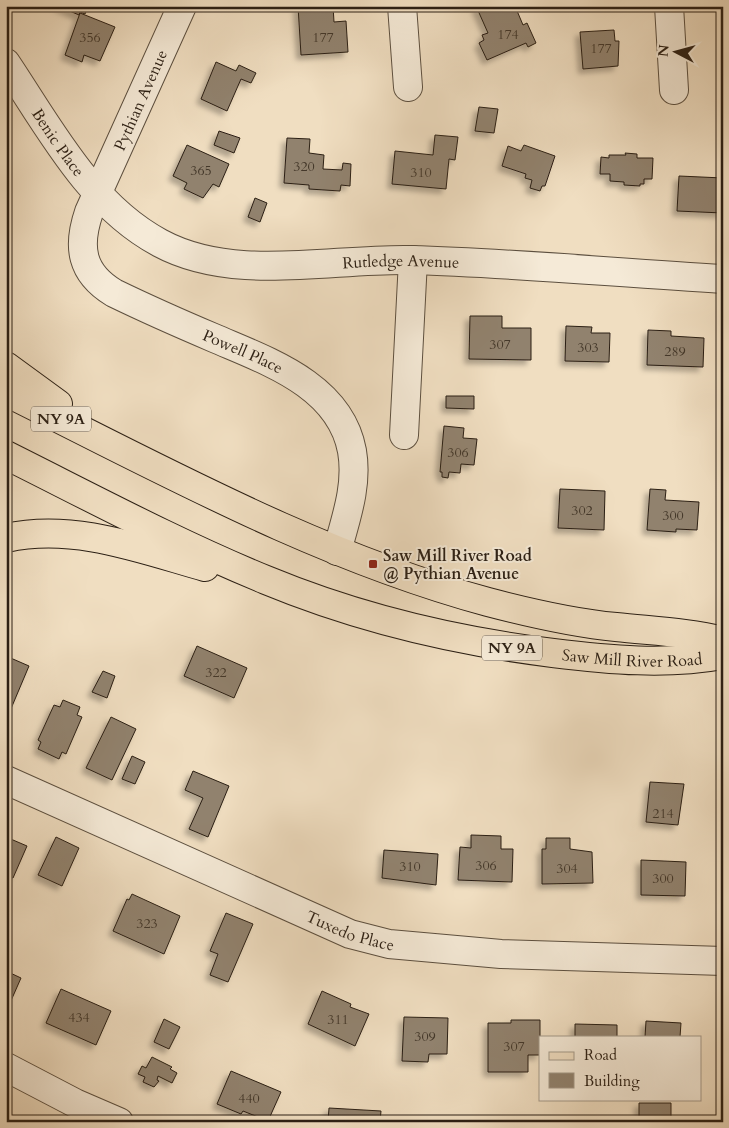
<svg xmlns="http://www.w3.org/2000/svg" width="729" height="1128" font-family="Cardo,serif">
	<defs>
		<filter id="shadow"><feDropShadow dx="-4.5" dy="4.5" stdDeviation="2.5" flood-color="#0004"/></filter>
	</defs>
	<rect width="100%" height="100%" fill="#f0dec1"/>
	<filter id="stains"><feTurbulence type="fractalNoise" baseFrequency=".004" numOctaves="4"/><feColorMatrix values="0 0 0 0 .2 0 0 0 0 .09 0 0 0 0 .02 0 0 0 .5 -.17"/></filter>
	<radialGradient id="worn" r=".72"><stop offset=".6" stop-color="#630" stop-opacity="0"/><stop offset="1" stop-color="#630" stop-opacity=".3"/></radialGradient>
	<!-- building -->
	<path fill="#91826e" stroke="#2b1f14" filter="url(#shadow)" d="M 58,6 L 86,6 L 88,7 L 85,14 L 80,12 L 79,15 Z
		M 298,6 L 333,6 L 334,22 L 346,21 L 348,52 L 301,55 Z
		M 476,6 L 515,6 L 523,25 L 527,23 L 536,43 L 528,47 L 526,43 L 487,60 L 479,43 L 484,40 L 482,35 L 488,33 Z
		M 80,13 L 115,27 L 100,61 L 84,55 L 82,62 L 65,55 Z
		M 614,30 L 615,41 L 619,41 L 618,66 L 583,69 L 580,32 Z
		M 216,62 L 236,71 L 239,65 L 256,73 L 251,83 L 241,79 L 227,111 L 201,99 Z
		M 479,107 L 498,109 L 494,133 L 475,131 Z
		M 219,131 L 240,138 L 234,153 L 214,145 Z
		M 435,135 L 458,137 L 455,160 L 449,159 L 446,189 L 392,184 L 395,151 L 433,155 Z
		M 287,138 L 310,139 L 309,153 L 324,155 L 323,169 L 342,170 L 343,163 L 351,164 L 350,186 L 341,185 L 340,191 L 309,189 L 309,185 L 284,183 Z
		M 187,145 L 229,164 L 219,187 L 213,184 L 203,198 L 184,189 L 187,183 L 173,176 Z
		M 524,145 L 555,156 L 545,186 L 542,186 L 540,191 L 530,188 L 532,180 L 525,178 L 526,174 L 502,166 L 508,146 L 521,151 Z
		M 625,153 L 637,154 L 637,158 L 653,158 L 652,179 L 644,179 L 644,184 L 640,184 L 640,186 L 624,185 L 624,182 L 610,181 L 610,174 L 600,174 L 601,157 L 609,158 L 609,155 L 626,155 Z
		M 679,176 L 723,178 L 723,213 L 677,211 Z
		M 255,198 L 267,203 L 260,222 L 248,217 Z
		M 470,316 L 502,316 L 502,328 L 531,328 L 531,360 L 469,359 Z
		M 566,326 L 592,327 L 591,333 L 610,333 L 609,362 L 565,361 Z
		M 648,330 L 671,331 L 671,336 L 704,338 L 703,367 L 647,365 Z
		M 446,396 L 474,396 L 474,409 L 446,408 Z
		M 444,426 L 464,428 L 463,438 L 477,439 L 474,465 L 461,464 L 460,473 L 449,472 L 448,478 L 442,477 L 442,472 L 440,472 Z
		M 560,489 L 605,491 L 604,530 L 558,528 Z
		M 650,489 L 666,490 L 665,500 L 699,502 L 697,530 L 676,529 L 676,532 L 647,530 Z
		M 197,646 L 247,668 L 234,698 L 184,676 Z
		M 6,656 L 29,666 L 10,711 L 6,709 Z
		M 103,671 L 115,676 L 107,698 L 92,692 Z
		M 63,700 L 80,707 L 77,715 L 82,717 L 66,754 L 62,752 L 59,759 L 38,749 L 41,742 L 38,740 L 54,705 L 60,707 Z
		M 111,717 L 136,729 L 112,780 L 86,768 Z
		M 132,756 L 145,762 L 135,784 L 122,779 Z
		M 193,771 L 229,786 L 208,837 L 189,829 L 203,798 L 185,790 Z
		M 650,782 L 684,784 L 678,825 L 646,822 Z
		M 471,835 L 501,836 L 501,849 L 513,849 L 512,882 L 458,880 L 460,847 L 471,848 Z
		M 6,837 L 27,846 L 13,878 L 6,876 Z
		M 56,837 L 79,848 L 62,886 L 38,875 Z
		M 546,838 L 570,838 L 570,849 L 592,852 L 593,883 L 542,884 L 542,849 L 546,849 Z
		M 384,850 L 438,854 L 436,885 L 382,878 Z
		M 641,860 L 686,862 L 685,896 L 641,895 Z
		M 132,894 L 180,916 L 164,954 L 113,931 L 127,899 L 129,900 Z
		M 226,913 L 253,924 L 228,982 L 210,975 L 218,954 L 210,951 Z
		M 6,971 L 21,978 L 6,1012 Z
		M 61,989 L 111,1011 L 96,1045 L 46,1023 Z
		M 322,991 L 351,1004 L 350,1007 L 369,1014 L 355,1046 L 308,1024 Z
		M 404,1017 L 448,1018 L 447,1054 L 429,1054 L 428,1062 L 402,1061 Z
		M 164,1019 L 180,1027 L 169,1049 L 154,1042 Z
		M 511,1020 L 540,1020 L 540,1055 L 528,1055 L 528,1072 L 488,1072 L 488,1023 L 511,1023 Z
		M 646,1021 L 681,1023 L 680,1037 L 645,1037 Z
		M 575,1024 L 617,1025 L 617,1037 L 575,1037 Z
		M 152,1057 L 172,1067 L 170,1069 L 177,1073 L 172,1083 L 158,1076 L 157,1080 L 159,1081 L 154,1087 L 143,1082 L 145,1077 L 138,1074 L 142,1066 L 146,1068 Z
		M 231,1071 L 281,1092 L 268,1121 L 243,1111 L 241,1114 L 217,1104 Z
		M 639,1103 L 671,1103 L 671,1122 L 639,1122 Z
		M 329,1108 L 381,1111 L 380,1122 L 328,1122 Z"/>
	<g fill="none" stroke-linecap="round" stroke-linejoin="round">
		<defs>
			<g id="minor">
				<path id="s1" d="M 182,6 L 89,212 C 77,247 81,273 114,293 C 147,309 181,324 214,338 C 267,361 340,385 352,451 C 358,485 346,518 337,551"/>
				<path d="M 402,6 L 408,87"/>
				<path d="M 669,6 L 674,90"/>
				<path id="s2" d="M 6,63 C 49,127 89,205 160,243 C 234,283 331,258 411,260 C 515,263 619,273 723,279"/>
				<path d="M 404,435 L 413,260"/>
				<path id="s3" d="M 6,780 L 350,934 L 389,944 L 501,954 L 723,961"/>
				<path d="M 6,1067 L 75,1103 L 119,1122"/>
			</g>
			<g id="major">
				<path d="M 6,366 L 58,404"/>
				<path d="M 6,392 C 163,470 318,556 488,602 C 530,613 573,623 616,627 C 652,631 688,632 723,641"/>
				<path id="s4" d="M 6,455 C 92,498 178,544 266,580 C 358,618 455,641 553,653 C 609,660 667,665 723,655"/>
				<path d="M 6,538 C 74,523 141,549 205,567"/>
			</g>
		</defs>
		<!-- minor casing -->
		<use href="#minor" stroke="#5c4f3f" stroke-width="30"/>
		<!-- major casing -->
		<use href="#major" stroke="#2b1f14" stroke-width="30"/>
		<!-- minor -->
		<use href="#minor" stroke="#f5ead7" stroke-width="28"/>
		<!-- major -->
		<use href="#major" stroke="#f0dec1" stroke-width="28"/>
	</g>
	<!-- markers -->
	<rect fill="#8f2418" stroke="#f5ead7" stroke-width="2" x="368" y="559" width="10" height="10" rx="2.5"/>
	<g text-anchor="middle" stroke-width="4" stroke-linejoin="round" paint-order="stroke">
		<!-- number labels -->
		<g font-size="14" fill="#44382a">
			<text x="508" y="39">174</text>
			<text x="90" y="42">356</text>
			<text x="323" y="42">177</text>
			<text x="601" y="53">177</text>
			<text x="304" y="171">320</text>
			<text x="201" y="175">365</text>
			<text x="421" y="177">310</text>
			<text x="500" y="349">307</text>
			<text x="588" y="352">303</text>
			<text x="675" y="356">289</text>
			<text x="458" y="457">306</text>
			<text x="582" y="515">302</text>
			<text x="673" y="520">300</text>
			<text x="216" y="677">322</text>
			<text x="663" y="818">214</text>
			<text x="486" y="870">306</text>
			<text x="410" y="871">310</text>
			<text x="567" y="873">304</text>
			<text x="663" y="883">300</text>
			<text x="147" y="928">323</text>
			<text x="79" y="1022">434</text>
			<text x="338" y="1024">311</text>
			<text x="425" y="1041">309</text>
			<text x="514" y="1051">307</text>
			<text x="249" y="1103">440</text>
		</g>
		<!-- shield labels -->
		<g fill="#f5ead7" stroke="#685c4e" stroke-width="1">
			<rect x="31" y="406.5" width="60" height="25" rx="4"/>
			<rect x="482" y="635.5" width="60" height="25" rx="4"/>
		</g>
		<g font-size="15" font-weight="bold" fill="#2b1f14">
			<text x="61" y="424">NY 9A</text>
			<text x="512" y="653">NY 9A</text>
		</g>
		<!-- street labels -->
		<g font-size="16" fill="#2b1f14" stroke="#f5ead7">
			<text transform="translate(140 100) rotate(-66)" y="6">Pythian Avenue</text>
			<text dy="6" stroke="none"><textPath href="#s2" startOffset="95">Benic Place</textPath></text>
			<text dy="6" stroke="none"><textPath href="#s2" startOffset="484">Rutledge Avenue</textPath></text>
			<text dy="6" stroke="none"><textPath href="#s1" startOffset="461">Powell Place</textPath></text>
			<text dy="6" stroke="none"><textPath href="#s4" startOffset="665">Saw Mill River Road</textPath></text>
			<text dy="6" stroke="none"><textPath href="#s3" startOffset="376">Tuxedo Place</textPath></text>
		</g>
		<!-- poi labels -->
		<g font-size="16" font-weight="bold" fill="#2b1f14" stroke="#f5ead7" text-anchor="start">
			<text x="383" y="561">Saw Mill River Road<tspan x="383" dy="18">@ Pythian Avenue</tspan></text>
		</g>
	</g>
	<!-- margin -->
	<rect width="729" height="1128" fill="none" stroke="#f0dec1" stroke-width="25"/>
	<rect x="8" y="8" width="714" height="1113" fill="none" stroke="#2b1f14" stroke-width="2.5"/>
	<rect x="12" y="12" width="704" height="1103" fill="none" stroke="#2b1f14"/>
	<!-- legend -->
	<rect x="539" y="1036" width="162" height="65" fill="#f5ead7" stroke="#a49989"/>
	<rect x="549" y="1052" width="25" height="8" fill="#f0dec1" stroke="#a49989"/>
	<text x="584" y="1060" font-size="15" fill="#2b1f14">Road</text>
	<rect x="549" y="1073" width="25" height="15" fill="#91826e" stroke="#a49989"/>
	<text x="584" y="1086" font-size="15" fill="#2b1f14">Building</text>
	<!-- north arrow -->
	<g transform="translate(676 52) rotate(276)" stroke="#f5ead7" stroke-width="4" paint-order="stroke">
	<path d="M0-4L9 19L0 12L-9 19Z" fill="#2b1f14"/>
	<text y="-8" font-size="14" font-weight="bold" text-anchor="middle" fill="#2b1f14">N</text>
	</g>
	<rect width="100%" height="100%" filter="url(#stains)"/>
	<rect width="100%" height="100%" fill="url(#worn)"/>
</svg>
